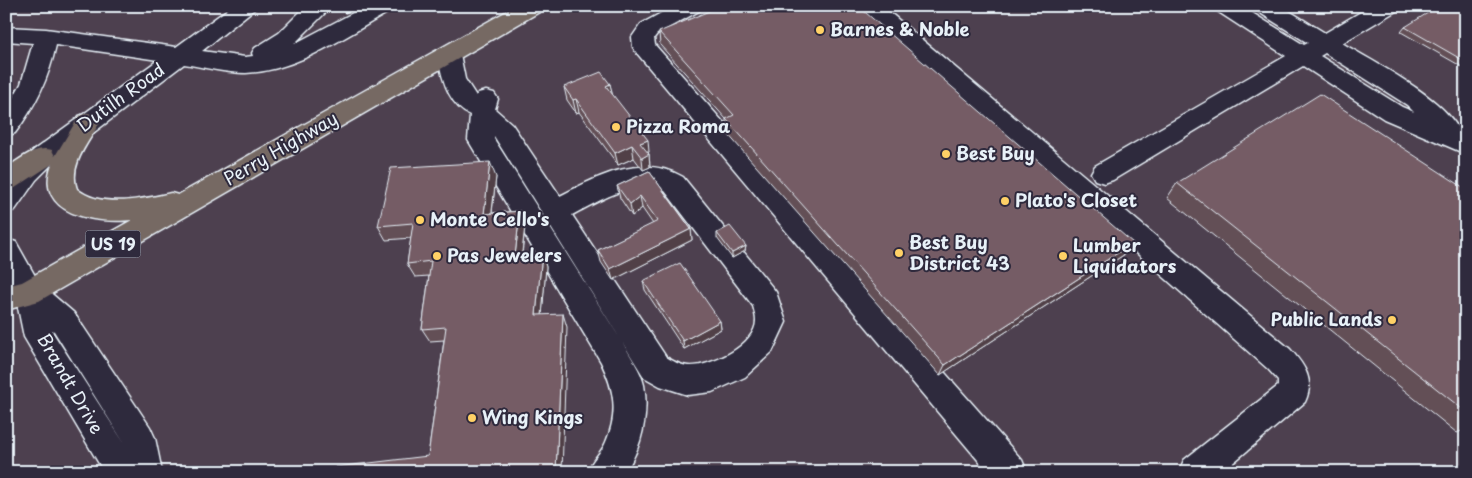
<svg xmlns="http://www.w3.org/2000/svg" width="1472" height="478" font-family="'Playpen Sans',sans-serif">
	<rect width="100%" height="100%" fill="#3d3445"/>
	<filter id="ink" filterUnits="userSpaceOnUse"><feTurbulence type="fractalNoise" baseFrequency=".02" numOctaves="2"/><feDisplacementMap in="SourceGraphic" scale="10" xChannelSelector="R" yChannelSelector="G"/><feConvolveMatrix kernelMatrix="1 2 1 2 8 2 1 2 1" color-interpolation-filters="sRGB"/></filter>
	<g filter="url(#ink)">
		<!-- built -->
		<path fill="#4e404f" d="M 6,6 L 1466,6 L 1466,472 L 6,472 Z"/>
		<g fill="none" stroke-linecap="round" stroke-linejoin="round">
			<defs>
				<path id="minor" d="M 232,6 L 258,6 L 202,51 L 245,57 L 253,56 L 252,53 L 255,48 L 279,33 L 306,6 L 332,6 L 294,44 L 366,6 L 394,6 L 391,11 C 347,35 298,71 246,73 C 226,73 204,67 184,64 L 52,164 L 36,180 L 15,210 L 6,213 C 6,176 7,176 34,150 L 158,60 L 56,45 C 49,78 35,107 15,133 L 6,136 L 6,110 L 21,84 L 33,43 L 6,41 L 6,27 L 46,29 L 176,47 Z
					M 674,6 L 702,6 L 699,11 L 657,34 L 654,38 L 655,45 L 1022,460 L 1027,472 L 988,472 L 636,52 L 633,47 L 632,37 L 641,24 Z
					M 857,6 L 882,6 L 1290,349 C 1305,366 1315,380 1305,402 L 1222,472 L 1179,472 L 1184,460 L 1278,386 L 1278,380 L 1268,369 Z
					M 1214,6 L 1241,6 L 1304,45 L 1308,43 L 1257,11 L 1254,6 L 1281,6 L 1325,33 L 1371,6 L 1399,6 L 1396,11 L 1342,43 C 1375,63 1439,95 1458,128 L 1457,131 L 1466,134 L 1466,154 L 1384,119 L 1303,66 L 1113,180 L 1104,183 L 1095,180 L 1091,173 L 1095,166 L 1286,56 L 1217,11 ZM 1325,53 L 1407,105 L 1414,112 L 1402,107 L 1320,56 Z
					M 449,46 L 457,49 L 460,54 L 465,79 L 476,96 L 478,93 L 486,91 L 494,93 L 498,99 L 495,109 L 512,124 L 560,196 C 599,176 641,153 683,177 L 776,292 L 786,322 L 772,352 L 745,377 L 712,392 L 688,395 L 660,386 L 644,377 L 623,343 C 630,356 641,371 644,385 C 649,414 642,448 625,472 L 587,472 C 592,460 602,452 606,442 C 619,412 614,389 601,362 L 468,140 L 470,115 C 448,105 441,76 438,54 L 441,49 ZM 494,136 L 621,340 L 494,139 ZM 648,185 L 665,191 L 753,306 C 754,310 756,316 756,321 C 756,345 709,368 688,366 C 679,365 673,361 666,357 L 572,215 C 597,202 620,188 648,185 Z
					M 6,239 L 16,242 L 39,283 L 74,313 L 150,427 L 155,438 L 162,472 L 107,472 L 101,467 L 24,337 L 15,293 L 6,277 ZM 52,330 L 54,331 L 124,443 L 53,333 Z"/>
				<path id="major" d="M 516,6 L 544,6 L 541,11 L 39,301 L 6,310 L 6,286 L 22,282 L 132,220 C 97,224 33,215 52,164 L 15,188 L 6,191 L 6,168 C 21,159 35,145 52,150 L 55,156 L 79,116 L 88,113 L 97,116 L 100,122 C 89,142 68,165 77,189 C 101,209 143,199 171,193 L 178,195 Z"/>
			</defs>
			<!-- minor casing -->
			<use href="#minor" stroke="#e8f1f8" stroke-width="3"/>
			<!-- major casing -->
			<use href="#major" stroke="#e8f1f8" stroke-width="3"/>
			<!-- minor -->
			<use href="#minor" fill="#2f2a3d" fill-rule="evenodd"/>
			<!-- major -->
			<use href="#major" fill="#766964" fill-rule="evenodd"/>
		</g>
		<!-- wall -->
		<path fill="#644f57" stroke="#e8f1f8" d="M 336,6 L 357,6 L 345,13 Z
			M 1466,6 L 1466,69 L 1401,32 L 1405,27 Z
			M 659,32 L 1133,243 L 1125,254 L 940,375 L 726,132 L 726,119 L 660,45 Z
			M 610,84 L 612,94 L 649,152 L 648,153 L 649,154 L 650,167 L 643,170 L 634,158 L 618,165 L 579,112 L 576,113 L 567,100 L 564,87 Z
			M 649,171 L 691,229 L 692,240 L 613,280 L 601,262 L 598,250 L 653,224 L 642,208 L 632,216 L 620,198 L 617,186 Z
			M 496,177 L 492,213 L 520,211 L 525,226 L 522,255 L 542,253 L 546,267 L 542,315 L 567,327 L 428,456 L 444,340 L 430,341 L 422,329 L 429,276 L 415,277 L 407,264 L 411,238 L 386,240 L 378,226 Z
			M 1177,183 L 1466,189 L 1466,429 L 1457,433 L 1167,198 Z
			M 717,233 L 746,246 L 745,251 L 732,258 L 717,238 Z
			M 643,281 L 720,321 L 721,329 L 684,349 L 645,290 Z"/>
		<!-- shaded-wall -->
		<path fill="#514047" stroke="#e8f1f8" d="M 342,6 L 357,6 L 345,13 Z
			M 610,84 L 613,97 L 606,86 Z
			M 576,99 L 579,112 L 576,113 L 573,100 Z
			M 648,140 L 649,152 L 642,156 L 640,143 Z
			M 632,145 L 634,158 L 618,165 L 615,153 Z
			M 649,154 L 650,167 L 643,170 L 642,158 Z
			M 490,162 L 496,177 L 490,228 L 484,214 Z
			M 640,196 L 642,208 L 632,216 L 630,204 Z
			M 520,211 L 525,226 L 520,270 L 515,256 Z
			M 691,229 L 692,240 L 613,280 L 610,269 Z
			M 1133,243 L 1125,254 L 940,375 L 945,365 Z
			M 746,246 L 745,251 L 732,258 L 732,253 Z
			M 542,253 L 546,267 L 541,328 L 536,315 Z
			M 563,314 L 567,327 L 562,472 L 556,472 Z
			M 720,321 L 721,329 L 684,349 L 683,341 Z"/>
		<!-- building -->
		<path fill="#745c65" stroke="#e8f1f8" d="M 721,6 L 858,6 L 1133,243 L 945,365 L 726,119 L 734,115 L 659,32 Z
			M 1439,6 L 1466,6 L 1466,62 L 1405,27 Z
			M 601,72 L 610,84 L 606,86 L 648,140 L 640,143 L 649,154 L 642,158 L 632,145 L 615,153 L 576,99 L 573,100 L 564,87 Z
			M 1320,94 L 1466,189 L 1466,412 L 1177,183 Z
			M 490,162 L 484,214 L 520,211 L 515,256 L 542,253 L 536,315 L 563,314 L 556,472 L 335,472 L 336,467 L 428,456 L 446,327 L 422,329 L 431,261 L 407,264 L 413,223 L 378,226 L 391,168 Z
			M 649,171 L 691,229 L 610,269 L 598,250 L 658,221 L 640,196 L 630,204 L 617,186 Z
			M 730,226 L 746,246 L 732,253 L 717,233 Z
			M 680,263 L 720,321 L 683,341 L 643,281 Z"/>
	</g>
	<!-- markers -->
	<g fill="#ffd166" stroke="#2f2a3d" stroke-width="2">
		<circle cx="820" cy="30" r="5"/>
		<circle cx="616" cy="127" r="5"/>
		<circle cx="946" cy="154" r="5"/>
		<circle cx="1005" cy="201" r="5"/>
		<circle cx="420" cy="220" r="5"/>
		<circle cx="899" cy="253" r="5"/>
		<circle cx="437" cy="256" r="5"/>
		<circle cx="1063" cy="256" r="5"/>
		<circle cx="1392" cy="320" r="5"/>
		<circle cx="472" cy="418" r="5"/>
	</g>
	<g text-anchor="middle" stroke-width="4" stroke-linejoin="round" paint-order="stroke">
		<!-- shield labels -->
		<rect fill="#2f2a3d" stroke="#b0b5c0" stroke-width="1" x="85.5" y="230.5" width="55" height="27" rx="4"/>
		<g font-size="16" font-weight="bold" fill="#e8f1f8">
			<text x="113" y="250">US 19</text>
		</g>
		<!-- poi labels -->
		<g font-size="18" font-weight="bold" fill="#e8f1f8" stroke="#2f2a3d" text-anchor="start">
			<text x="830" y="36">Barnes &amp; Noble</text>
			<text x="626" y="133">Pizza Roma</text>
			<text x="956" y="160">Best Buy</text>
			<text x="1015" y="207">Plato's Closet</text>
			<text x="430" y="226">Monte Cello's</text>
			<text x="909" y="249">Best Buy<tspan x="909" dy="21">District 43</tspan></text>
			<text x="1073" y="252">Lumber<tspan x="1073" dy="21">Liquidators</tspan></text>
			<text x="447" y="262">Pas Jewelers</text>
			<text x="1382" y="326" text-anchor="end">Public Lands</text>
			<text x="482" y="424">Wing Kings</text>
		</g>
		<!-- street labels -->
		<g font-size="18" fill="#e8f1f8" stroke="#2f2a3d">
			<text transform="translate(121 98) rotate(-36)" y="6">Dutilh Road</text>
			<text transform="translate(281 149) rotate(-30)" y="6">Perry Highway</text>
			<text transform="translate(70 384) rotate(60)" y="6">Brandt Drive</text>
		</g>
	</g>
	<!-- margin -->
	<rect width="1472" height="478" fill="none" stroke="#2f2a3d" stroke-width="25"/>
	<rect x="12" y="12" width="1447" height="453" fill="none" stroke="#e8f1f8" stroke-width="2" filter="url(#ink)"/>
</svg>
